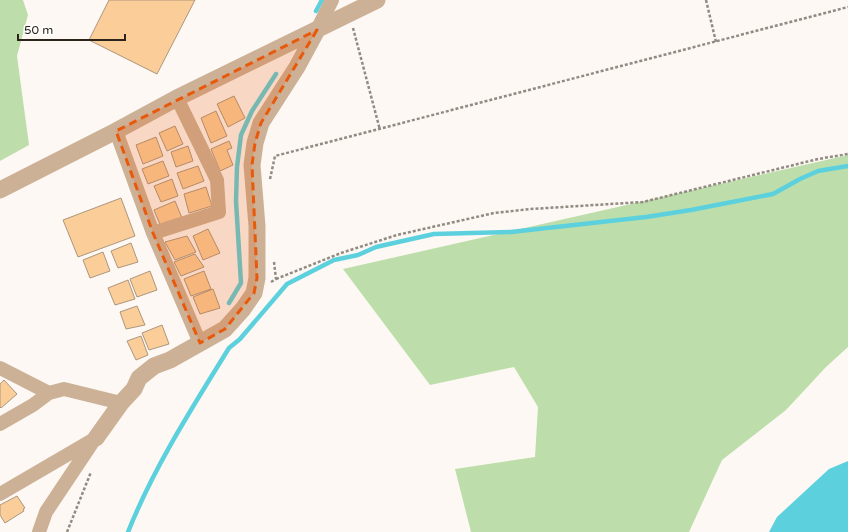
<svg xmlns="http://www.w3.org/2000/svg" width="848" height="532" font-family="'Varela Round',sans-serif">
	<rect width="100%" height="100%" fill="#fdf8f3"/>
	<!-- green -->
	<path fill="#bddeaa" d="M 0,0 L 23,0 L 28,15 L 17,56 L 29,145 L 0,161 Z
		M 848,155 L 848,347 L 826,367 L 786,410 L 722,460 L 689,532 L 471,532 L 455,469 L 535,457 L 538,407 L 514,367 L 430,385 L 343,269 Z"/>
	<!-- water -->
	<path fill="#5cd1dd" d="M 848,461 L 848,532 L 769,532 L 777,517 L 829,469 Z"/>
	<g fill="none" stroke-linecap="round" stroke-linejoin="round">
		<!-- stream -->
		<path stroke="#5cd1dd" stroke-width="4.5" d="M 316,11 L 322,0
			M 229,303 L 241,283 L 236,201 L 237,167 L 241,135 L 252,111 L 276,74
			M 128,532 C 154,467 192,408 229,348 L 240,339 L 287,284 L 334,260 L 358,255 L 376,247 L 434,234 L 511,232 L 646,217 L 691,210 L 773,194 L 800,179 L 818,171 L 848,166"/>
	</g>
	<!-- building -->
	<path fill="#fbce99" stroke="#ac967d" d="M 109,0 L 195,0 L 157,74 L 89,40 Z
		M 234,96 L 245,118 L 228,127 L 217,104 Z
		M 216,111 L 227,136 L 211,143 L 201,118 Z
		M 175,126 L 183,144 L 167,151 L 159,133 Z
		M 156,137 L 163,156 L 143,164 L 136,145 Z
		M 229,141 L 232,148 L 227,150 L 233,165 L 220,171 L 211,149 Z
		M 188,146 L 193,161 L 176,167 L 171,152 Z
		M 163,161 L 169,176 L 148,184 L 142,169 Z
		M 198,166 L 204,181 L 183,189 L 177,173 Z
		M 172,179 L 178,196 L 161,202 L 154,186 Z
		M 206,187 L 212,206 L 189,213 L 184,194 Z
		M 121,198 L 135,236 L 78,257 L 63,220 Z
		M 175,201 L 182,218 L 161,227 L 154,210 Z
		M 208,229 L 220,253 L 203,260 L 193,236 Z
		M 187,236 L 196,252 L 175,260 L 165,242 Z
		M 131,243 L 138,262 L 118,268 L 111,251 Z
		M 103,252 L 110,271 L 90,278 L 83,260 Z
		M 195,254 L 204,267 L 181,276 L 174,262 Z
		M 150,271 L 157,290 L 137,297 L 130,279 Z
		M 204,271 L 211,289 L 191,296 L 184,279 Z
		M 128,280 L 135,299 L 115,305 L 108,288 Z
		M 213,289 L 220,308 L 200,314 L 193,297 Z
		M 137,306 L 145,325 L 126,329 L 120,312 Z
		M 162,325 L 169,344 L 149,350 L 142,333 Z
		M 141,336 L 148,355 L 136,360 L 127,341 Z
		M 4,380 L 17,394 L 1,408 L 0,407 L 0,384 Z
		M 17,496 L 25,508 L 23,509 L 24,511 L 5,523 L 0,515 L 0,505 Z"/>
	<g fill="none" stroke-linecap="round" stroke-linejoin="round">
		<!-- path -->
		<path stroke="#918b83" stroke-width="2.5" stroke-dasharray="3 2" stroke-linecap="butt" d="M 706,0 L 716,42
			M 353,28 L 380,130
			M 270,179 L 275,156 L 848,7
			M 276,279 L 341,253 L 397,235 L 494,213 L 531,209 L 643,202 L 818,159 L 848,154
			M 271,282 L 276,279 L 274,262
			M 67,532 L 91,472"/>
		<!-- minor -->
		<path stroke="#ccb197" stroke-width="14" d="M 317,30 L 332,0
			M 116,131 L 153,233 L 200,343
			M 153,233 L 219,212 L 217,180 L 177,98
			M 0,368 L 49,393
			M 0,424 L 33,405 L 49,393 L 64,389 L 121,403
			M 0,494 L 96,438
			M 39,532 L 46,512 L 94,440"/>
		<!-- tertiary -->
		<path stroke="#ccb197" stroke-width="17" d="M 0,190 L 116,131 L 177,98 L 377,0
			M 96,438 L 121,403 L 134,389 L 139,378 L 154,366 L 170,360 L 225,329 L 243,309 L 254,293 L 257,278 L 257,226 L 252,165 L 255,143 L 261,123 L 297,67 L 317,30"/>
	</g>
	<!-- marked area -->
	<path fill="#e8590c" fill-opacity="0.2" stroke="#e8590c" stroke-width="3" stroke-dasharray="8 5" stroke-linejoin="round" d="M 317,30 L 261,123 L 255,143 L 252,165 L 257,278 L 254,293 L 225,329 L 200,343 L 153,233 L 116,131 Z"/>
	<!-- scale -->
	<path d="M18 34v6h107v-6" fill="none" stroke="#2c241a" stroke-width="2"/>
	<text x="24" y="34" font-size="12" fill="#2c241a" stroke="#ffffff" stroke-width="3" paint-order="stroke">50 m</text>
</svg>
